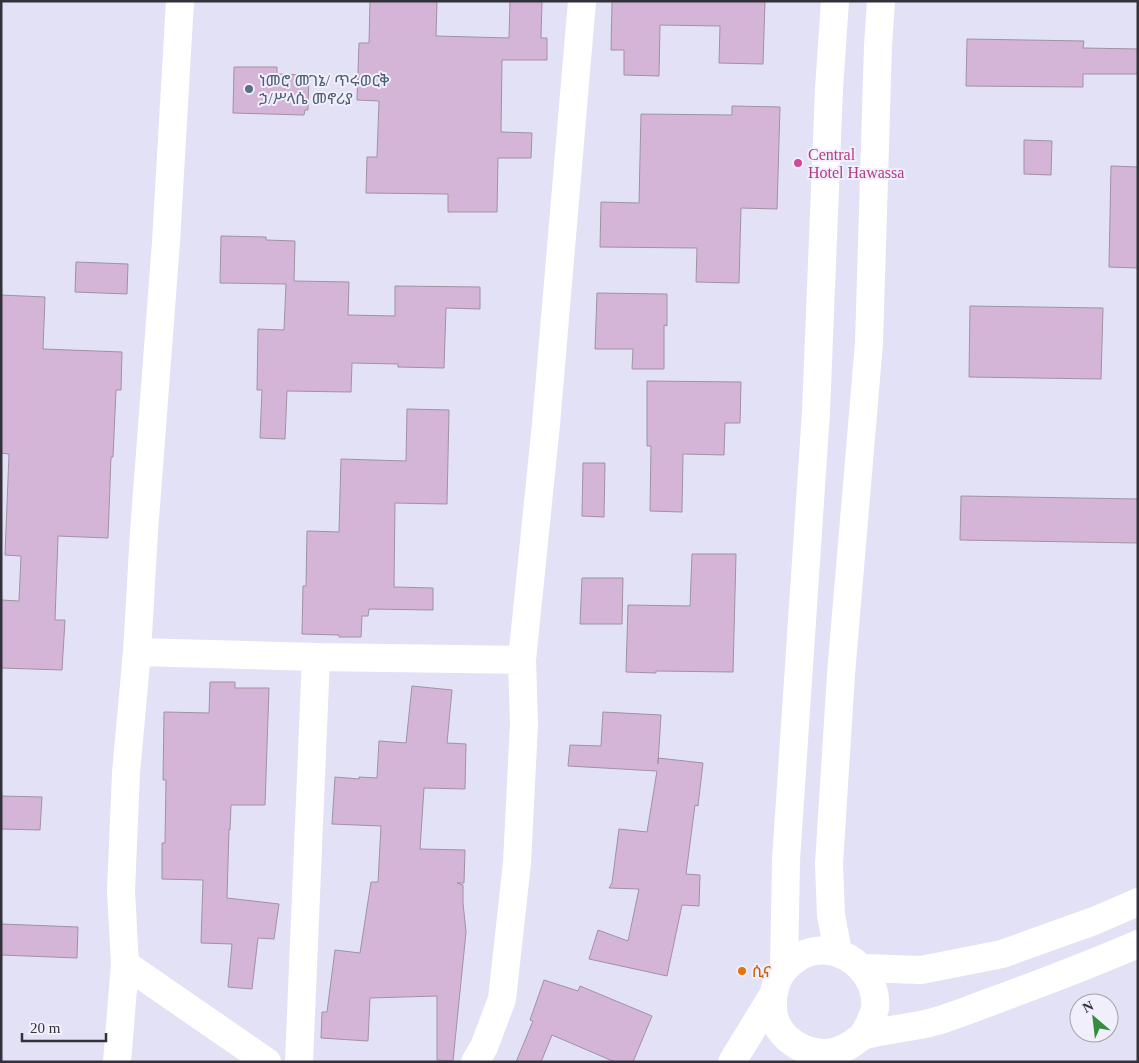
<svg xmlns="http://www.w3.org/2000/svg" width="1139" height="1063" font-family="'Times New Roman','Noto Sans Ethiopic',serif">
	<rect width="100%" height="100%" fill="#e3e1f6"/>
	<!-- building -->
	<path fill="#d4b5d7" stroke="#a192a2" d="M 370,1 L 437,1 L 436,36 L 509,38 L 510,1 L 542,1 L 541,38 L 547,38 L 547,60 L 502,60 L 501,132 L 532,133 L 531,158 L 498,158 L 497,212 L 448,212 L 448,194 L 366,193 L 367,157 L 377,157 L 379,101 L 357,100 L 359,43 L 369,43 Z
		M 612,1 L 765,1 L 763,64 L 719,63 L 720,26 L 660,25 L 659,76 L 624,75 L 624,50 L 611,50 Z
		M 967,39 L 1084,41 L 1083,48 L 1138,49 L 1138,74 L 1083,74 L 1083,87 L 966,86 Z
		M 234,67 L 277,67 L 277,74 L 309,75 L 308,110 L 305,110 L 304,115 L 233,113 Z
		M 732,106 L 780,107 L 777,209 L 741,208 L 739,283 L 696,282 L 697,248 L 600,247 L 601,202 L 639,203 L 641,114 L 732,115 Z
		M 1024,140 L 1052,141 L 1051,175 L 1024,174 Z
		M 1111,166 L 1138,167 L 1138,268 L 1109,267 Z
		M 221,236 L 266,237 L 266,240 L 295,241 L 294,281 L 349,282 L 348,315 L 395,316 L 395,286 L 480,287 L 480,309 L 446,308 L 444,368 L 398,367 L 398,364 L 352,363 L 351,392 L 287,391 L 285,439 L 260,438 L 262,390 L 257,390 L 258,329 L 284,330 L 286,284 L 220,283 Z
		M 76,262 L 128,264 L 127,294 L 75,292 Z
		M 597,293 L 667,294 L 667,326 L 664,325 L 664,369 L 632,369 L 633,349 L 595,349 Z
		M 1,295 L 45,297 L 43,349 L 122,352 L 121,390 L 116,390 L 113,457 L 111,457 L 108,538 L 58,536 L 55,620 L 65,620 L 62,670 L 1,668 L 1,600 L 19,601 L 21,556 L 5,555 L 9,454 L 1,453 Z
		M 970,306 L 1103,308 L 1101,379 L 969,377 Z
		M 647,381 L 741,382 L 740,423 L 725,423 L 724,455 L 683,454 L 682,512 L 650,511 L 651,446 L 647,446 Z
		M 407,409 L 449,410 L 447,504 L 395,503 L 394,587 L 433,588 L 433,610 L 369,609 L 368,616 L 362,616 L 361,637 L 339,637 L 339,635 L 302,634 L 303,586 L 306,586 L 307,531 L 339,532 L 341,459 L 406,461 Z
		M 583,463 L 605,463 L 604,517 L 582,516 Z
		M 961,496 L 1138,499 L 1138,543 L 960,540 Z
		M 692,554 L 736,554 L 733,672 L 656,671 L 656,673 L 626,672 L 628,605 L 690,606 Z
		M 582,578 L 623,578 L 622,624 L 580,624 Z
		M 210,682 L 235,682 L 235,688 L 269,688 L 265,805 L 231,805 L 230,830 L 229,829 L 227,898 L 279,904 L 274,939 L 258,938 L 252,989 L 228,987 L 232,944 L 201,943 L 203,880 L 162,879 L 162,843 L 165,843 L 166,780 L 163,780 L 164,712 L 209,713 Z
		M 412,686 L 452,690 L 447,743 L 466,744 L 465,789 L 424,788 L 420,849 L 465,850 L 464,883 L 457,883 L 463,885 L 463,903 L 466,932 L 453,1061 L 437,1060 L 437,996 L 370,998 L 368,1041 L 321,1038 L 322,1012 L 327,1012 L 335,950 L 360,953 L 371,882 L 378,882 L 381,826 L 332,824 L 335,777 L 359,779 L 359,777 L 377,778 L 379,741 L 406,743 Z
		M 603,712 L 661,715 L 658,764 L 658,758 L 703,763 L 698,806 L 695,805 L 686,874 L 700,875 L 699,906 L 682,905 L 667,976 L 589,959 L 598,930 L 628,941 L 639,889 L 609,888 L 612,883 L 619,829 L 647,832 L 657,771 L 568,766 L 570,745 L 601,746 Z
		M 1,796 L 42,797 L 40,830 L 1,829 Z
		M 1,924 L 78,927 L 77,958 L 1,955 Z
		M 544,980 L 578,991 L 580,986 L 652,1016 L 633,1062 L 615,1062 L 552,1035 L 541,1062 L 516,1062 L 533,1021 L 530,1020 Z"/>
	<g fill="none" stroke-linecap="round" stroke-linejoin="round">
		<!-- minor -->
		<path stroke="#fff" stroke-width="28" d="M 137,652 L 316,657 L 522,660
			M 838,952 L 831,915 L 829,864 L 841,674 L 869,343 L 878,46 L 881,1
			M 125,964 L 267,1062
			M 784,968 L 786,860 L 816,412 L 829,89 L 835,1
			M 117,1062 L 125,964 L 121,891 L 126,773 L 137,652 L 144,532 L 166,242 L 180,1
			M 299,1062 L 316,657
			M 475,1062 L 484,1047 L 502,999 L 517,863 L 524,724 L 522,660 L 546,424 L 582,1"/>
		<!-- major -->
		<path stroke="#fff" stroke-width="28" d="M 862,968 L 921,970 L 1002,954 L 1094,921 L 1138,902
			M 863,1035 C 868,1027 873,1018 875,1008 C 879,965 826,932 792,962 C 778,973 773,987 773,1005 C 772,1032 796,1051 822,1053 C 832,1054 845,1049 853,1043 C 858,1040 861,1036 866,1035 C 888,1029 911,1028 933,1022 C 952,1017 971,1009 990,1002 C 1039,984 1089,965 1138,944
			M 732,1062 L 773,995"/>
	</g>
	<!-- markers -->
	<circle fill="#5c6f8a" stroke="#f1effc" stroke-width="2" cx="249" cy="89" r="5"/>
	<circle fill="#d1479c" stroke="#f1effc" stroke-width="2" cx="798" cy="163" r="5"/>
	<circle fill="#e8710a" stroke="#f1effc" stroke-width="2" cx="742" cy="971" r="5"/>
	<g text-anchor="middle" stroke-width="4" stroke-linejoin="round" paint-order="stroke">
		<!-- service labels -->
		<g font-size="16" fill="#4e5e75" stroke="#f1effc" text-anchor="start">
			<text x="259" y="86">ነመሮ መገኔ/ ጥሩወርቅ<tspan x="259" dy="18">ኃ/ሥላሴ መኖሪያ</tspan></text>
		</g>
		<!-- hotel labels -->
		<g font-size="16" fill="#b23c85" stroke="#f1effc" text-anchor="start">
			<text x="808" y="160">Central<tspan x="808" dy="18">Hotel Hawassa</tspan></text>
		</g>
		<!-- food labels -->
		<g font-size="16" fill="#c56008" stroke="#f1effc" text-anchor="start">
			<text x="752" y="977">ሲና</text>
		</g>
	</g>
	<!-- border -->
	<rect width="1139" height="1063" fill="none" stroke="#33323a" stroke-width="5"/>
	<!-- north arrow -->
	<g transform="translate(1094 1018) rotate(332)"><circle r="24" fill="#f1effc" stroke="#a5a3ae"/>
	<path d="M0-4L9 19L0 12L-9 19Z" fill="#348c3c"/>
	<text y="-8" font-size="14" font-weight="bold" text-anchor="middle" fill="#33323a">N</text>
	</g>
	<!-- scale -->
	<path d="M22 1033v8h84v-8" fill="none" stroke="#33323a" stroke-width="2.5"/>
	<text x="30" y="1033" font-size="15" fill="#33323a" stroke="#f1effc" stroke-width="4" paint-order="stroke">20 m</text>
</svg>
